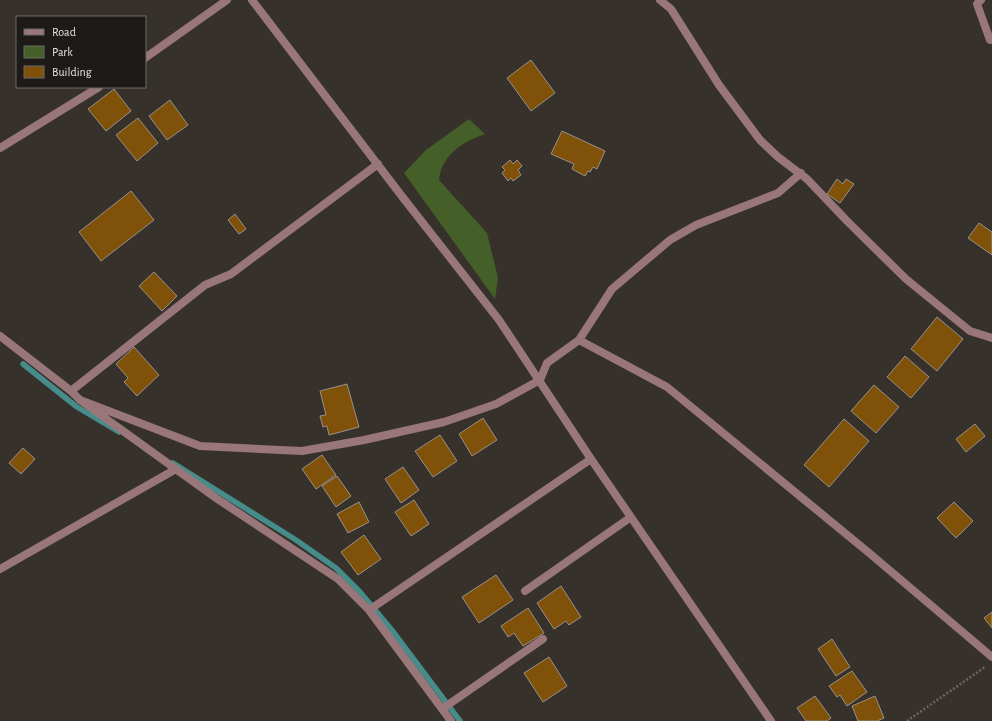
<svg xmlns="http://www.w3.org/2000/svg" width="992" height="721" font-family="'Alegreya Sans',sans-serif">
	<rect width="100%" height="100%" fill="#37312b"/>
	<!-- green -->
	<path fill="#445f28" d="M 469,119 L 485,134 C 464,141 441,155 439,180 L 487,233 L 498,278 L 495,299 L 404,173 L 426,150 Z"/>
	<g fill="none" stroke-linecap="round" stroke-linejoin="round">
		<!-- stream -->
		<path stroke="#458c8a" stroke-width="5.5" d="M 23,364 L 77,407 L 119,432
			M 173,463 L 296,540 L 336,568 L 360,592 L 391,629 L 460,721"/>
	</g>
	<!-- building -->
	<path fill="#7f5109" stroke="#99928a" d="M 531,60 L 555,93 L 531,111 L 507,78 Z
		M 114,89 L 131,111 L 106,131 L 88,109 Z
		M 170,100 L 188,125 L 167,140 L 149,116 Z
		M 138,118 L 158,143 L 137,161 L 116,135 Z
		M 562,131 L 605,151 L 597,169 L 593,167 L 590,172 L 588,171 L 585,176 L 572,169 L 574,164 L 551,154 Z
		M 510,160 L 513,164 L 517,160 L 522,166 L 518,170 L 521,175 L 513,181 L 511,178 L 508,181 L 502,173 L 505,170 L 502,167 Z
		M 837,179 L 843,184 L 846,179 L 854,184 L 840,203 L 827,194 Z
		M 131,191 L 154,220 L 101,261 L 79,232 Z
		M 235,214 L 246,229 L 239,234 L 228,220 Z
		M 979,223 L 992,232 L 992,255 L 968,238 Z
		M 154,272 L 177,296 L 162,311 L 139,286 Z
		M 937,317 L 963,339 L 937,371 L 911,349 Z
		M 134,347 L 159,375 L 137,396 L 124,382 L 128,378 L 116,364 Z
		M 905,356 L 929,377 L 911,398 L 887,377 Z
		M 347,384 L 359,427 L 329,435 L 327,426 L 323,427 L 320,416 L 326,415 L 320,391 Z
		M 874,385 L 899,407 L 876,433 L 851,411 Z
		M 483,418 L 497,440 L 472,456 L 459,434 Z
		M 844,419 L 869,441 L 829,487 L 804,465 Z
		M 975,424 L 985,436 L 966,452 L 956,439 Z
		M 440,435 L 457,461 L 433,477 L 415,451 Z
		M 23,448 L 35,459 L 21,474 L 9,463 Z
		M 322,455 L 336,475 L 316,489 L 302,469 Z
		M 403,467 L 419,490 L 401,503 L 385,479 Z
		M 337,476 L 351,496 L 336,507 L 322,486 Z
		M 414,500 L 429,524 L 411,536 L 395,512 Z
		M 359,502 L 369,522 L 348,533 L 337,514 Z
		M 954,502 L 973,521 L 956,538 L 937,518 Z
		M 364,535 L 381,559 L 358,575 L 341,552 Z
		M 496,575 L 513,600 L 479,623 L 462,597 Z
		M 561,586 L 581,617 L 569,625 L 566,621 L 554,629 L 537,603 Z
		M 528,608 L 544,633 L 523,646 L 514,633 L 508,637 L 501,626 Z
		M 992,612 L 992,628 L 984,618 Z
		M 832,639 L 850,667 L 836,676 L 818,649 Z
		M 549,657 L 567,686 L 543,702 L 524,673 Z
		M 852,671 L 867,692 L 847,706 L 840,695 L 837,697 L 829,686 Z
		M 815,696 L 831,718 L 827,721 L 806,721 L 797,708 Z
		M 875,696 L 884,718 L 877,721 L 858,721 L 852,706 Z"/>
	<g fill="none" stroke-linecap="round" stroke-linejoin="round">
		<!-- path -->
		<path stroke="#6d6762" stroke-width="2.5" stroke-dasharray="2 2" stroke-linecap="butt" d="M 907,721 L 985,667"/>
		<!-- street -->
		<path stroke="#99767a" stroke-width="8" d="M 252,0 L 404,199 L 499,320 L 591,459 L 771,721
			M 660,0 L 671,9 L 719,85 L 760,140 L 778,157 L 807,179 L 847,221 L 906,279 L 970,331 L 992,338
			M 981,0 L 977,4 L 990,40 L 992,40
			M 145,58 L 227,0
			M 0,148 L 99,87
			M 0,336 L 71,391 L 80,400 L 216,498 L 338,579 L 369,610 L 451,721
			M 579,340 L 667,387 L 868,552 L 992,657
			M 71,391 L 205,285 L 231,274 L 378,164
			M 80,400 L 200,446 L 302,451 L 364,440 L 444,422 L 496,404 L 540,380 L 547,363 L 579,340 L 612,289 L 670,240 L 696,225 L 778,193 L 801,173
			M 0,569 L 176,469
			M 525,591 L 631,517
			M 369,610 L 591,459
			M 442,709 L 543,639"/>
	</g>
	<!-- legend -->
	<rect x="16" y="16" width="130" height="72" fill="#1d1a17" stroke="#6d6a66"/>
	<rect x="24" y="29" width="20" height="6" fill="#99767a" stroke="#6d6a66"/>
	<text x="52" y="36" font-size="12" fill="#e5e1dd">Road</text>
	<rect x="24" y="46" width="20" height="12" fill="#445f28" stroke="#6d6a66"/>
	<text x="52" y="56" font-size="12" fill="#e5e1dd">Park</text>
	<rect x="24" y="66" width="20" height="12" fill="#7f5109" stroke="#6d6a66"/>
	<text x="52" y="76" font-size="12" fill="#e5e1dd">Building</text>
</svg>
